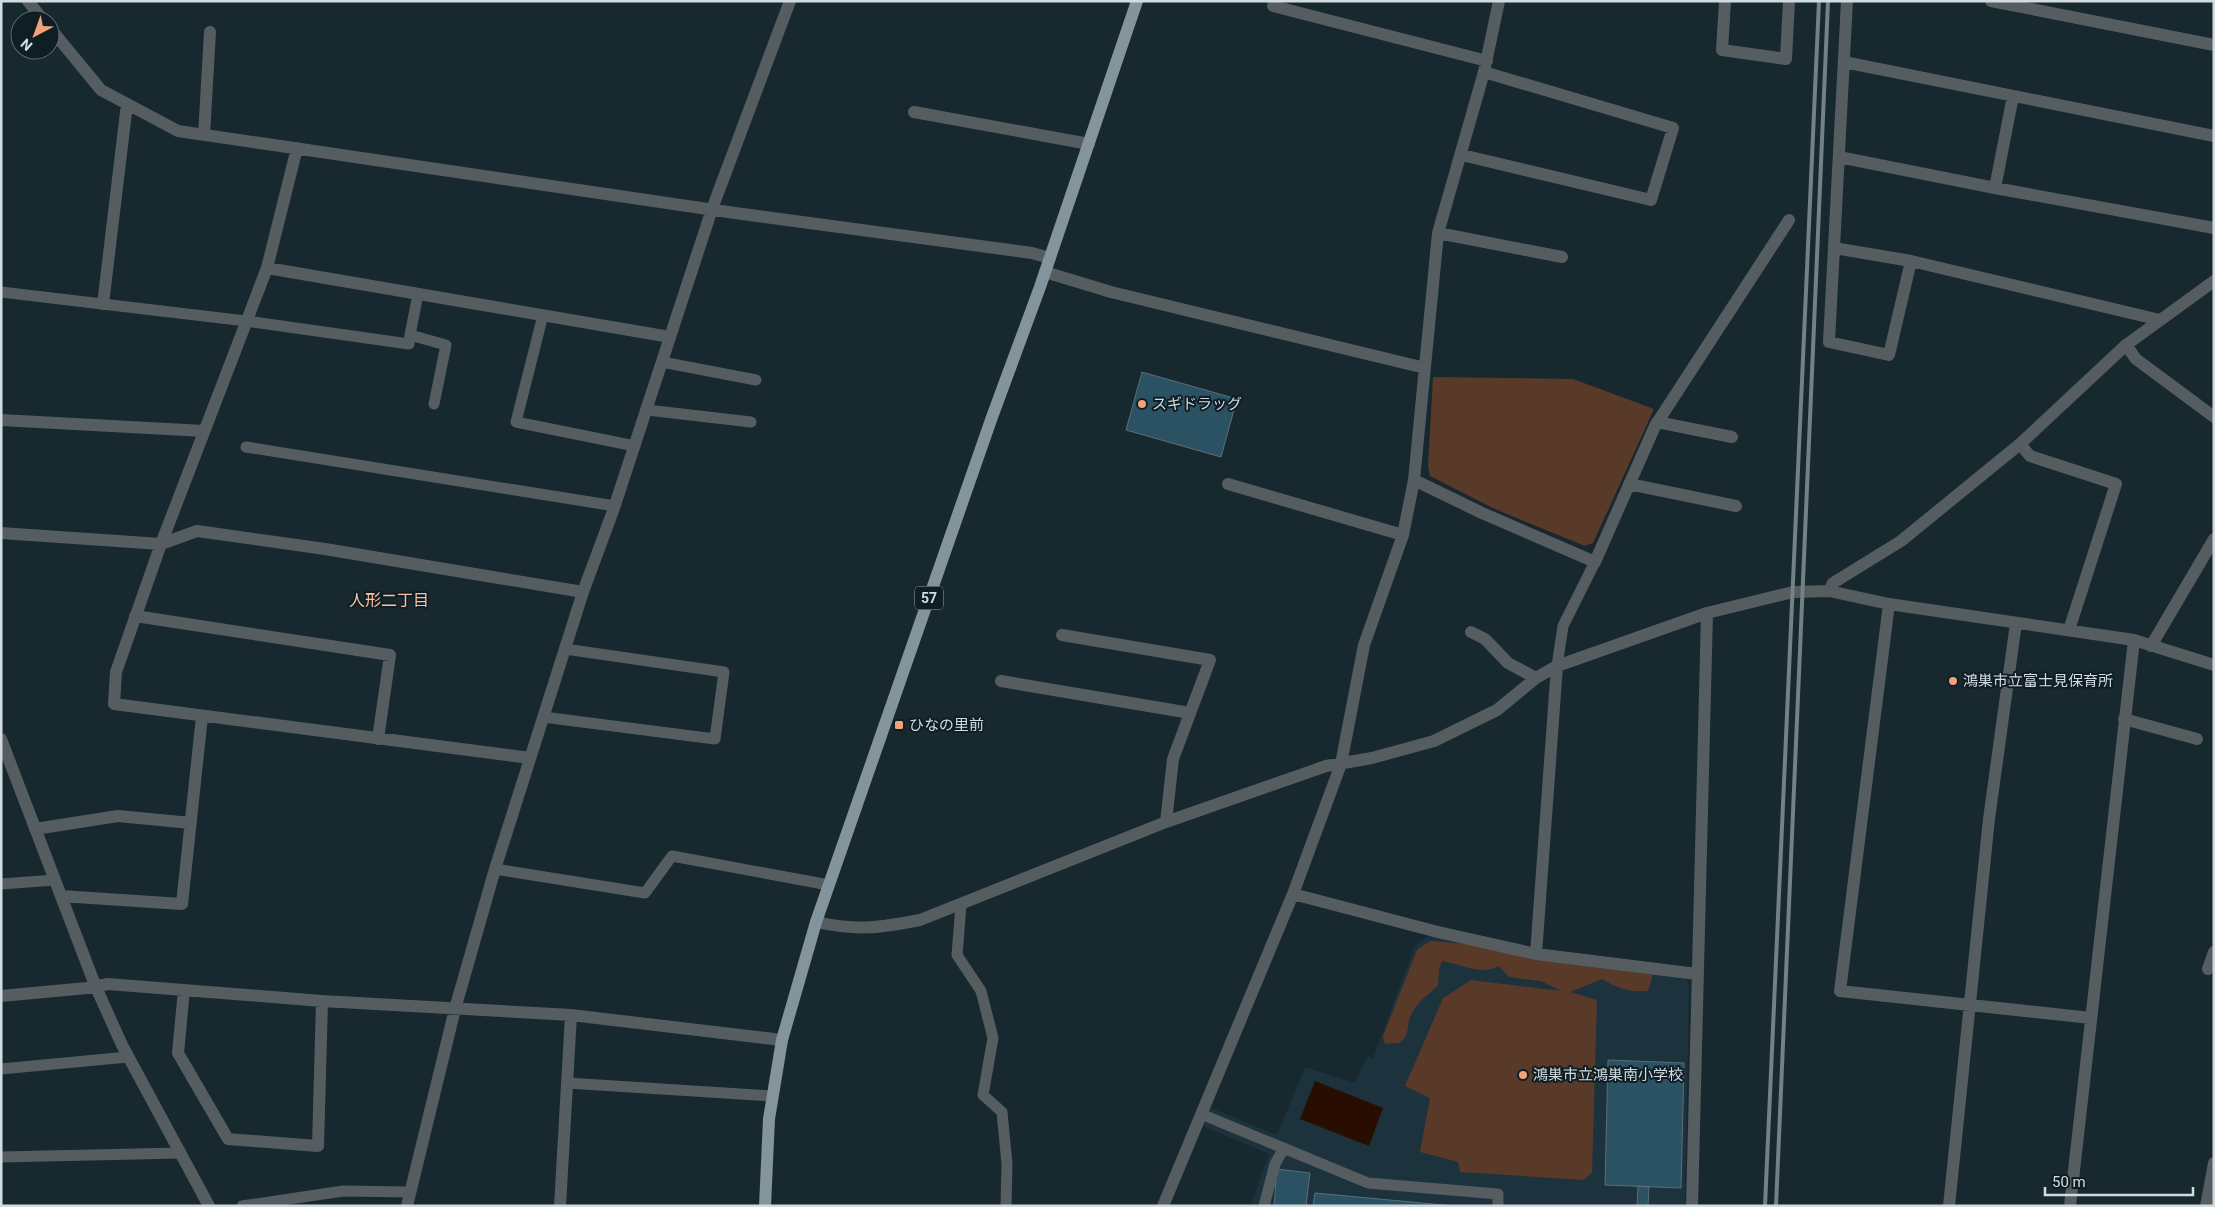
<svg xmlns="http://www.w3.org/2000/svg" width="2215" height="1207" font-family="Roboto,'Noto Sans JP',sans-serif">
	<rect width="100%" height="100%" fill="#18282f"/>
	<!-- built -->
	<path fill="#1c323d" d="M 1428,936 L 1685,978 L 1689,984 L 1685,1206 L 1250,1206 L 1269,1154 L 1203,1126 L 1211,1108 L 1277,1135 L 1305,1067 L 1355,1083 L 1367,1056 L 1373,1058 L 1415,946 Z"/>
	<!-- green -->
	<path fill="#593a29" d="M 1433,377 L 1573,379 L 1654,409 L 1593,543 L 1585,546 L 1495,509 L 1430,476 L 1428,465 Z
		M 1430,941 L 1467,944 L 1653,975 L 1648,991 C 1631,993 1617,988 1602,979 L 1570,992 L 1597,1000 L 1592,1173 L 1584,1180 L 1460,1172 L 1458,1162 L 1420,1152 L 1430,1098 L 1405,1086 L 1443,998 L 1471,980 L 1561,991 L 1541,981 L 1509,977 L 1499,966 C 1482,976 1461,964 1442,961 L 1439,969 L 1438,986 C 1427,995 1417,1002 1411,1015 C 1405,1028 1412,1031 1400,1043 L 1385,1044 L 1383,1036 L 1417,950 Z"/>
	<!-- water -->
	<path fill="#290d00" d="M 1315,1081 L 1383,1108 L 1369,1146 L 1300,1119 Z"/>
	<!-- building -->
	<path fill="#2b5263" stroke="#5c6d76" d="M 1142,372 L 1237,399 L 1221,457 L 1126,430 Z
		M 1608,1060 L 1684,1063 L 1681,1188 L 1605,1185 Z
		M 1277,1169 L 1310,1173 L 1306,1206 L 1274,1206 Z
		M 1638,1186 L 1649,1187 L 1648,1206 L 1637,1206 Z
		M 1315,1193 L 1454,1206 L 1313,1206 Z"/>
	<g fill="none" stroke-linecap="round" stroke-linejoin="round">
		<!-- service -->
		<path stroke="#555d60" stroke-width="11" d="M 1,292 L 246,321 L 409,344 L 410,335
			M 418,294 L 410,335 L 446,345 L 434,404
			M 543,315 L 516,422 L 635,446
			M 662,362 L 756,380
			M 647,410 L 751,422
			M 246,447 L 615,506
			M 1557,666 L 1563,626 L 1595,562
			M 543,717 L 715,739 L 724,672 L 565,649
			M 495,869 L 645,893 L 672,856 L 829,885
			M 1,884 L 55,880
			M 961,905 L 957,955 L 981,991 L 993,1038 L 983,1095 L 1002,1112 L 1007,1164 L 1006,1206
			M 1,1069 L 128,1057
			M 567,1083 L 772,1096
			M 1201,1114 L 1368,1183 L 1498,1194 L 1498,1206
			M 1,1157 L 181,1153
			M 242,1206 L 343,1191 L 409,1192
			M 1264,1206 L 1275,1164 L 1284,1148"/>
		<!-- minor -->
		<path stroke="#555d60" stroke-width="12" d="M 28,1 L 43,20
			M 1725,1 L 1722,50 L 1786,59 L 1789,1
			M 1847,1 L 1829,342 L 1889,355 L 1911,261
			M 1991,1 L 2214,45
			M 1273,6 L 1487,61
			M 50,28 L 101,90 L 178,131 L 735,213 L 1032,253 L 1050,258
			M 1844,62 L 2214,136
			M 914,112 L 1089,144
			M 204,135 L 210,32
			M 297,148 L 267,268 L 161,544 L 116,672 L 114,704 L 530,758
			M 1462,155 L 1651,200 L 1673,128 L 1484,72
			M 1839,157 L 1995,188 L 2214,228
			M 1995,188 L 2013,96
			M 1438,233 L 1562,257
			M 1834,248 L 1911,261 L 2160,320
			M 267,268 L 670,337
			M 1045,272 L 1111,292 L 1425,368
			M 103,304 L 127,104
			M 2126,345 L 2136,359 L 2214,417
			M 1,420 L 204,431
			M 1657,422 L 1732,437
			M 2020,444 L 2030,456 L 2116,484 L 2069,630
			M 1414,480 L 1482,513 L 1595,562 L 1655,426 L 1789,220
			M 1228,484 L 1403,535
			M 1629,484 L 1736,506
			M 1,533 L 161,544 L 197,531 L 325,549 L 583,592
			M 1829,591 L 1833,583 L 1901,541 L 2020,444 L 2126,345 L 2214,281
			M 1889,604 L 1840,991 L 2091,1018
			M 135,616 L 390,655 L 378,739
			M 1471,632 L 1485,639 L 1508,663 L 1536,678
			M 1062,635 L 1210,660 L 1173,759 L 1166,822
			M 2151,646 L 2214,539
			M 1001,681 L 1190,713
			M 2124,719 L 2197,739
			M 1,739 L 95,985 L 122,1045 L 209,1206
			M 35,829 L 118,816 L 191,823
			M 1293,894 L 1438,932 L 1536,954 L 1697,974
			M 61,896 L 182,904 L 202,716
			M 816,922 C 858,931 879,928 920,920 L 1166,822 L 1326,766 L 1372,758 L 1434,741 L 1497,710 L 1536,678 L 1557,666 L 1707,613 L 1793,592 L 1829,591 L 1889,604 L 2134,640 L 2214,665
			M 1536,954 L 1557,666
			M 2208,969 L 2214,952
			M 184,990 L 178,1053 L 228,1139 L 318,1146 L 322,1001
			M 1,996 L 87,988 L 108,984 L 322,1001 L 571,1015 L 782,1040
			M 407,1206 L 455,1009 L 495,869 L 583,592 L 613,511 L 712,209 L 790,1
			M 560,1206 L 571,1015
			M 1163,1206 L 1293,894 L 1341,764 L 1364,645 L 1403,535 L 1414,480 L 1438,233 L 1484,72 L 1499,1
			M 1692,1206 L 1707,613
			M 1949,1206 L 1989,819 L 2016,623
			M 2070,1206 L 2134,640
			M 2206,1206 L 2214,1163"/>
		<!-- primary -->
		<path stroke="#84949c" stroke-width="12" d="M 765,1206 L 769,1119 L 782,1040 L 816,922 L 992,417 L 1040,287 L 1137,1"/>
		<!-- rail -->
		<path stroke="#738086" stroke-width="4" d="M 1765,1206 L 1819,1
			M 1776,1206 L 1828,1"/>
	</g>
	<!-- markers -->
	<g fill="#f0a378" stroke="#0f1e25" stroke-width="2">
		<circle cx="1142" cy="404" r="5"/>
		<circle cx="1953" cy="681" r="5"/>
		<rect x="894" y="720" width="10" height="10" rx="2.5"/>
		<circle cx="1523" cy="1075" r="5"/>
	</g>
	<g text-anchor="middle" stroke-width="4" stroke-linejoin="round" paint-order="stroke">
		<!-- shield labels -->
		<rect fill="#0f1e25" stroke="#98a2a8" stroke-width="1" x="915" y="586.5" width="28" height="23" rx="4"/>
		<g font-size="14" font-weight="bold" fill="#d2dbe0">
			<text x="929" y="603">57</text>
		</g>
		<!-- poi labels -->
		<g font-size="15" fill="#d2dbe0" stroke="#0f1e25" text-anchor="start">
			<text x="1152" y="409">スギドラッグ</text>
			<text x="1963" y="686">鴻巣市立富士見保育所</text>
			<text x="909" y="730">ひなの里前</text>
			<text x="1533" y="1080">鴻巣市立鴻巣南小学校</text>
		</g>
		<!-- neighbourhood labels -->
		<g font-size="16" fill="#fbc0a1" stroke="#0f1e25">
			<text x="389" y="606">人形二丁目</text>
		</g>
	</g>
	<!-- border -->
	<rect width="2215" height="1207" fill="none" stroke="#d2dbe0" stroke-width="5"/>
	<!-- north arrow -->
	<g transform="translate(35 35) rotate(221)"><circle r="24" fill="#0f1e25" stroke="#5d6a70"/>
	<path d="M0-4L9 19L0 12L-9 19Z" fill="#f0a378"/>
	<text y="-8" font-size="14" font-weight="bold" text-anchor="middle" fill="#d2dbe0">N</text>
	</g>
	<!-- scale -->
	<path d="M2045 1187v8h148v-8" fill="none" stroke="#d2dbe0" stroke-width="2.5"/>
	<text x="2052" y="1187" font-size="15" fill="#d2dbe0" stroke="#0f1e25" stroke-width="4" paint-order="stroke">50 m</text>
</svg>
